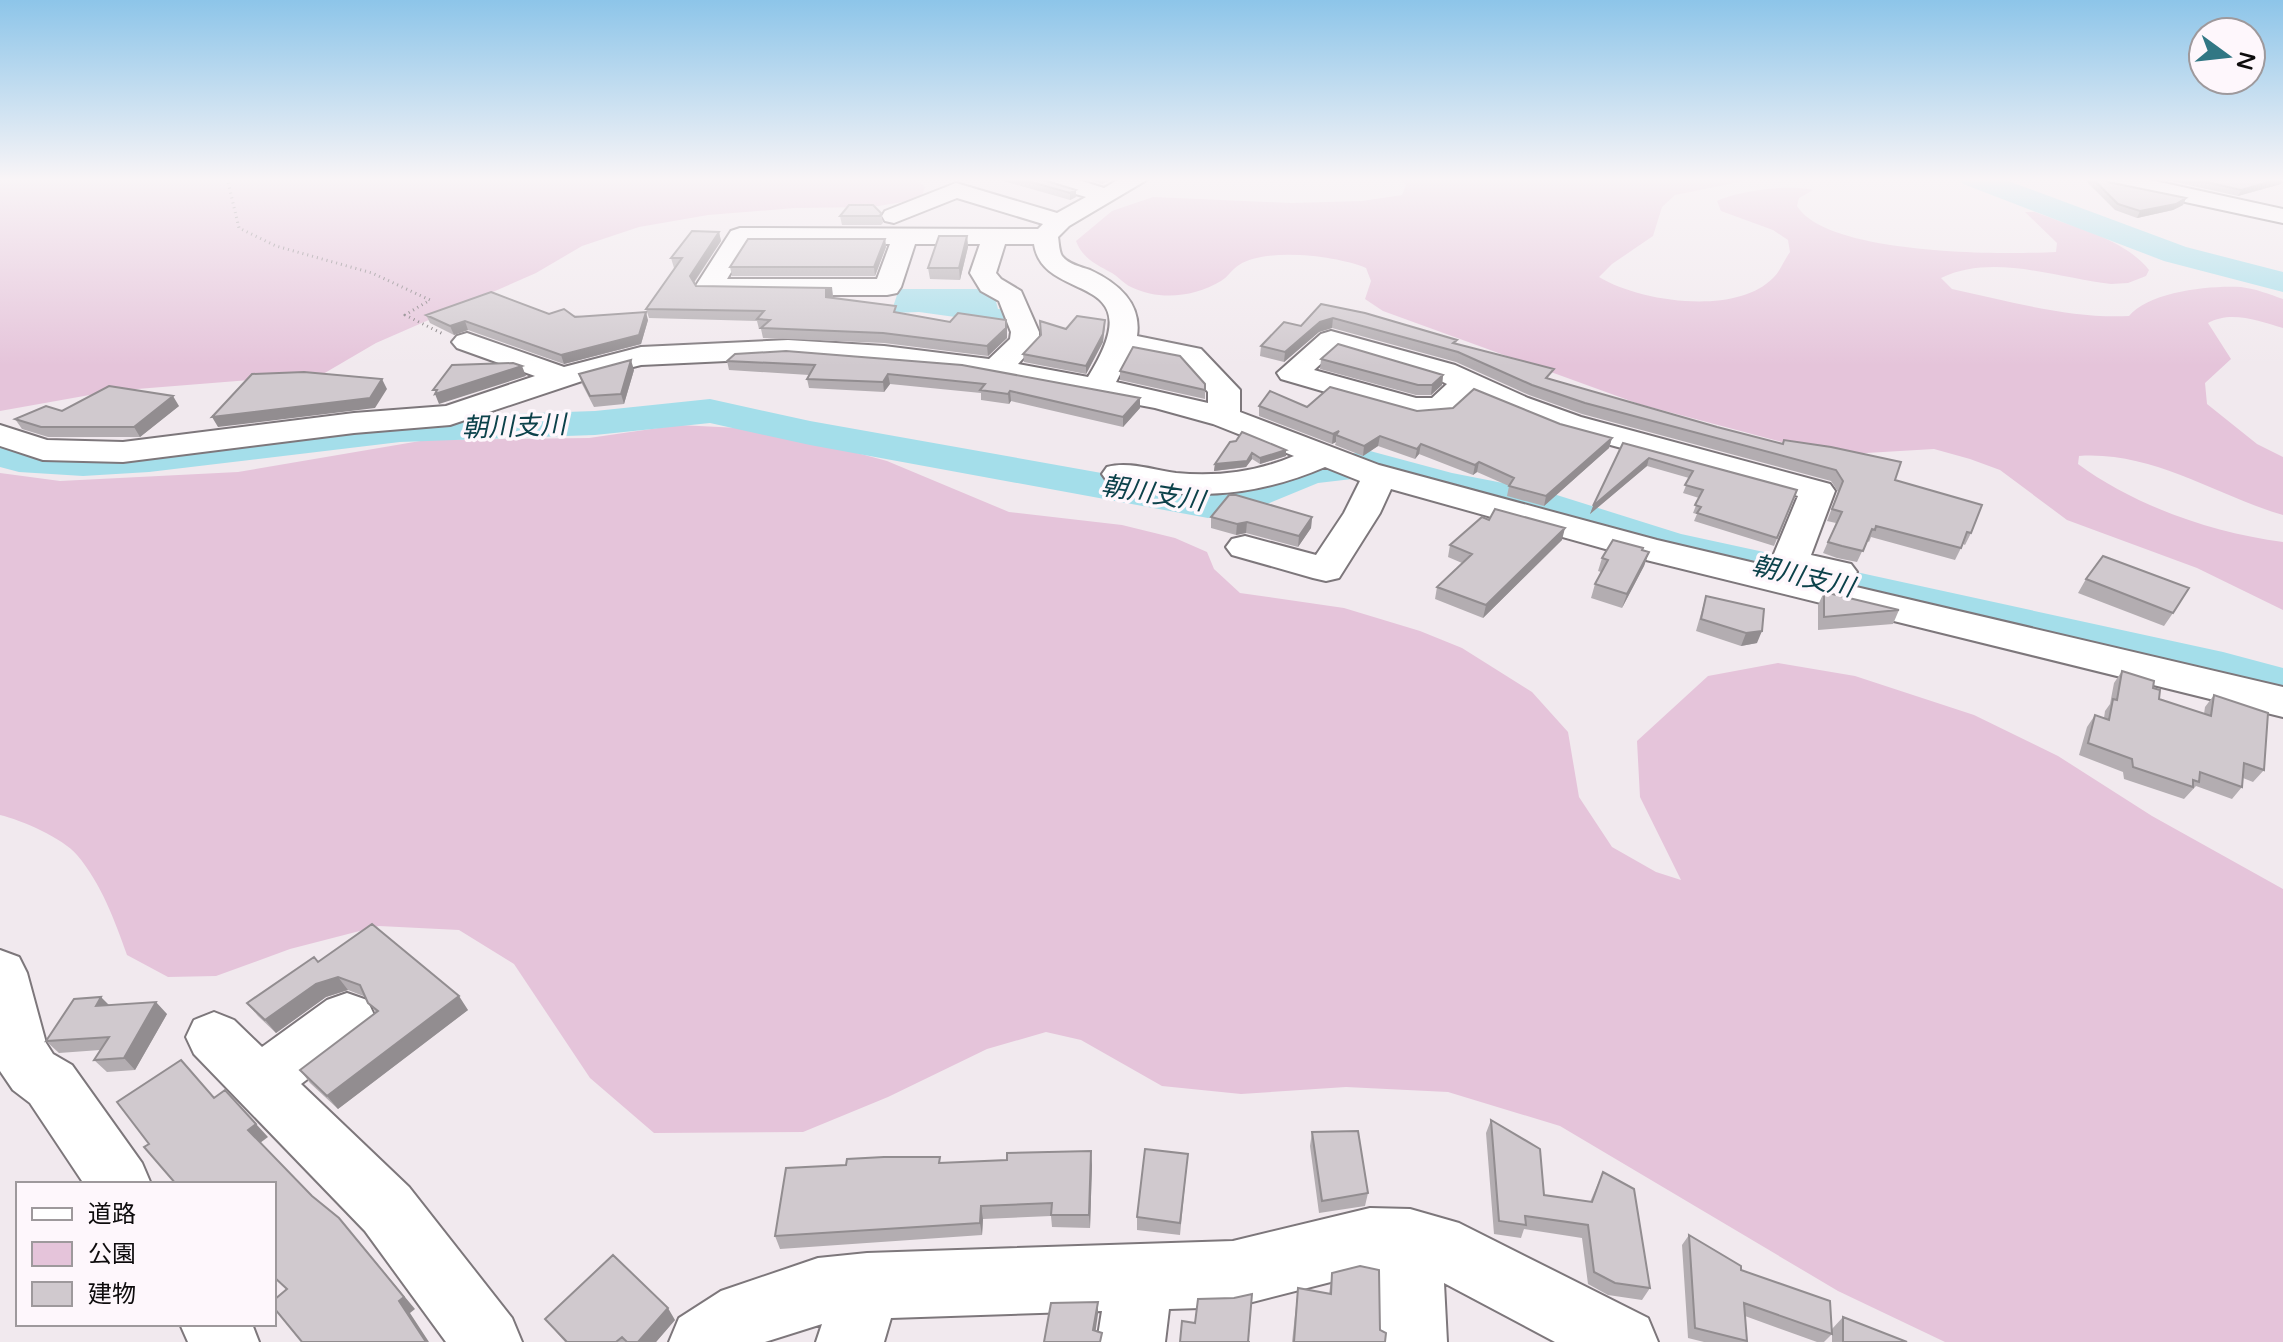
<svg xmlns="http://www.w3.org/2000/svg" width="2283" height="1342" font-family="'Varela Round','Noto Sans JP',sans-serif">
	<rect width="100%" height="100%" fill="#f1e9ee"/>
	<!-- green -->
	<path fill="#e5c4da" d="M 0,178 L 914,178 L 925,187 L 921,199 L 872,207 L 795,208 L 708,215 L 639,227 L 582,246 L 536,273 L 376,343 L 323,374 L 112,391 L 0,411 Z
		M 1398,178 L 1759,178 L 1675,195 L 1662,207 L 1653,236 L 1612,264 L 1599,277 C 1640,302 1736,316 1773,278 C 1780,272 1784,260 1790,252 L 1788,240 L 1773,230 L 1721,211 L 1717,201 C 1739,191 1789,184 1813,190 L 1799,198 L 1797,206 C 1827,255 2002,255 2056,252 L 2057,243 L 2025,212 L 2035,212 C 2072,227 2124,238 2149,270 L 2146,276 L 2128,283 L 2111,284 C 2057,278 1993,253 1941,278 L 1952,289 C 2008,301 2071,319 2129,316 C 2148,292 2210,285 2241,287 C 2256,289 2269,294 2283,299 L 2283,328 C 2259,321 2231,310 2208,323 L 2231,359 L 2205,383 L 2207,404 L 2257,444 L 2283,457 L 2283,515 C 2214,495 2153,451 2079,456 L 2078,464 C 2135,506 2213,533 2283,542 L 2283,610 L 2197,568 L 2067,520 L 2000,470 L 1970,459 L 1934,449 L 1849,454 L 1808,449 L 1639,404 L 1383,311 L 1365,299 L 1371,281 L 1366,268 C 1338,256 1266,247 1239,265 C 1232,269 1228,277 1221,281 C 1194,297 1160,301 1131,287 C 1124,284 1119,277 1112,273 C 1097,265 1082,258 1076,241 L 1112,211 L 1153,197 L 1291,203 L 1362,201 L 1402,195 L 1406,185 Z
		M 679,425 L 759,429 L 812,441 L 887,461 L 1009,512 L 1122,525 L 1175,538 L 1207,552 L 1214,569 L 1240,593 L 1344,608 L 1420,631 L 1462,648 L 1532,692 L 1568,732 L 1579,797 L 1612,847 L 1656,872 L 1681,880 L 1640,797 L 1637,741 L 1708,676 L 1778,663 L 1855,676 L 1974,715 L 2058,756 L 2152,816 L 2283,889 L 2283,1342 L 1945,1342 L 1838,1291 L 1560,1126 L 1448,1092 L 1346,1087 L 1241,1094 L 1162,1086 L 1081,1040 L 1046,1032 L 987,1049 L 888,1097 L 803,1132 L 654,1133 L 590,1078 L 514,964 L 459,930 L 379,926 L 290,949 L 216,976 L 168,977 L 127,955 C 115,921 101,883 77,855 C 63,838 21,820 0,815 L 0,473 L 60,481 L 238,472 L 426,440 L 589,438 Z"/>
	<!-- water -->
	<path fill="#a4deea" d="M 899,289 L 979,289 L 995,298 L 998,309 L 1007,309 L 1010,317 L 1005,318 L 1006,324 L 919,312 L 891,313 Z"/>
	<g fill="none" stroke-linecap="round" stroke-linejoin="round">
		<!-- river -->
		<path fill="#a4deea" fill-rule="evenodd" d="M 1959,178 L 2000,178 L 2186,247 L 2283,272 L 2283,292 L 2164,261 L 1963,184 Z
			M 710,399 L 810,421 L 1208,492 L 1234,487 L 1294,462 L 1370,451 L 1452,473 L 1544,491 L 1681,534 L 2223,652 L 2283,668 L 2283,704 L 2217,685 L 1670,559 L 1520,511 L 1449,498 L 1369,477 L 1318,483 L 1260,507 L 1208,518 L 810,445 L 710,423 L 595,435 L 400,442 L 149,472 L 83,476 L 19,472 L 0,467 L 0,442 L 20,447 L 83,450 L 149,446 L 400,418 L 595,411 Z"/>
		<defs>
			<path id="minor" d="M 1035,178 L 1072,178 L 1104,188 L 1121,178 L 1150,178 L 1069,226 L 1058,237 C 1059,243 1059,251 1062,256 C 1068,264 1081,267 1090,270 C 1118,283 1142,303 1137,336 L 1201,349 L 1240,390 L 1240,412 L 1379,465 L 1657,540 L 1776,568 L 1771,561 L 1798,496 L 1559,431 L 1471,395 L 1451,415 L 1415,418 L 1281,379 L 1277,373 L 1321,334 L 1331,331 L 1455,365 L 1528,398 L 1581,417 L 1830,484 L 1835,491 L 1811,555 L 1851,564 L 1857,572 L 1851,580 L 1839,583 L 2283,687 L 2283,717 L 1634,557 L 1391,489 L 1380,513 L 1339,578 L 1326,581 L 1313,578 L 1232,555 L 1226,547 L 1232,539 L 1245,536 L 1316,555 L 1344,513 L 1360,481 L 1325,467 C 1250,499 1185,501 1107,481 L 1102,474 L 1107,467 C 1129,461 1153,470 1176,473 C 1218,477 1256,472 1294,456 L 1213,424 L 1155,408 L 963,372 L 788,358 L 641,365 L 597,376 L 450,425 L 354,433 L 123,462 L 43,460 L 0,446 L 0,425 L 47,440 L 123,442 L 354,413 L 446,406 L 535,376 L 457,348 L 452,342 L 457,336 L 467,333 L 564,367 L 641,347 L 788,340 L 884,346 L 989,359 L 1010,339 L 1011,332 L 999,301 L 981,291 L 970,273 L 980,244 L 915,244 L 901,287 L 897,293 L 887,295 L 709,295 L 699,293 L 695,287 L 731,231 L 740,228 L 1038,229 L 1043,224 L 957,198 L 894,223 L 885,221 L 882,216 L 885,211 L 956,183 L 1057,213 L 1086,197 L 1038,183 ZM 748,244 L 890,244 L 877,279 L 727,279 ZM 1005,244 L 1034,244 C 1043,306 1156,268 1088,377 L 1018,364 L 1039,341 L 1039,332 L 1021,291 L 1001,279 L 996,273 ZM 1336,350 L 1433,377 L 1447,384 L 1432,398 L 1416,398 L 1314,370 ZM 1131,353 L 1181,362 L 1208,392 L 1208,403 L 1116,382 Z
				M 2095,178 L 2141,178 L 2283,209 L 2283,223 L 2106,185 Z
				M 0,950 L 19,957 L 27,973 L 46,1043 L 53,1054 L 72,1065 L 142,1163 L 151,1184 L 84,1184 L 30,1103 L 13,1090 L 0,1071 Z
				M 347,993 L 367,1000 L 375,1017 L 367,1034 L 301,1084 L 409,1187 L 512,1318 L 522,1342 L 446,1342 L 365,1231 L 194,1054 L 186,1037 L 194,1020 L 214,1012 L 234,1020 L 262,1047 L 327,1000 Z
				M 1370,1208 L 1410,1209 L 1459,1223 L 1648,1318 L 1658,1342 L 1555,1342 L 1444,1283 L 1447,1342 L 1379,1342 L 1378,1272 L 1370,1272 L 1233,1307 L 1169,1309 L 1165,1342 L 1097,1342 L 1102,1311 L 891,1318 L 884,1342 L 816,1342 L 822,1324 L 765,1342 L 669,1342 L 679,1318 L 721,1291 L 818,1258 L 867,1253 L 1233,1241 Z
				M 180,1324 L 252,1324 L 259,1342 L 188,1342 Z"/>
		</defs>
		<!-- minor casing -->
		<use href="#minor" stroke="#7d777b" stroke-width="4"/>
		<!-- path -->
		<path stroke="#7b7679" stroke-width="3" stroke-dasharray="1 4" stroke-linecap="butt" d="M 227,178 L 239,228 L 276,246 L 372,273 L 430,300 L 405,315 L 443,334"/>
		<!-- minor -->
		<use href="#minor" fill="#fff" fill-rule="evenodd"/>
	</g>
	<!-- wall -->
	<path fill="#b3adb1" d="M 993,178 L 1037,178 L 1076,190 L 1076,197 L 1070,200 Z
		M 1083,178 L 1110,178 L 1110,180 L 1102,184 Z
		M 2083,178 L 2103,178 L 2108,182 L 2186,198 L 2183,205 L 2173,210 L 2137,218 L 2115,210 Z
		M 2157,178 L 2283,178 L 2281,184 L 2238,196 Z
		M 881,213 L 883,223 L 881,225 L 842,225 L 840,216 Z
		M 719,232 L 721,241 L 694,283 L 696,286 L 832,288 L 833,298 L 897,313 L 950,322 L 1007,322 L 1007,338 L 988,356 L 884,343 L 763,338 L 761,329 L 759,329 L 757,321 L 649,318 L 646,309 L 676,268 L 674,268 L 671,258 Z
		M 967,236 L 968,247 L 960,280 L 930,279 L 928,268 Z
		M 885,239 L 886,247 L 875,276 L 732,276 L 730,267 Z
		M 1321,304 L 1457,340 L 1456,344 L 1551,379 L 1895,480 L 1971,533 L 1965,545 L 1963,544 L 1955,560 L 1871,537 L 1869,542 L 1867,541 L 1857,562 L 1837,558 L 1823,553 L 1836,523 L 1827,521 L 1838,492 L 1831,481 L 1582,414 L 1529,395 L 1456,362 L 1332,328 L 1319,332 L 1284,362 L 1260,356 L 1261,346 L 1301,326 Z
		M 549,314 L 648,320 L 641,344 L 564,364 L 468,330 L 454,335 L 430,323 L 426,315 Z
		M 1105,327 L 1103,342 L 1086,374 L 1024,362 L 1023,354 L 1066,329 Z
		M 786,351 L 1140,408 L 1123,427 L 1011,401 L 1009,404 L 981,400 L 981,393 L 890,384 L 884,392 L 809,388 L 807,379 L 809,375 L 729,370 L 727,361 Z
		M 1321,359 L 1443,375 L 1442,385 L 1431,395 L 1416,395 L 1320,369 Z
		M 634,370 L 624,404 L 594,407 L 582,384 L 579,374 Z
		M 1120,371 L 1205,384 L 1205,399 L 1120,380 Z
		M 179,406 L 140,437 L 48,437 L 22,429 L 15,419 L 62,411 Z
		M 1259,406 L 1307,407 L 1417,411 L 1560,424 L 1612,438 L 1609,448 L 1544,506 L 1507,496 L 1509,486 L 1477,472 L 1473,475 L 1419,454 L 1415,459 L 1378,446 L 1363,456 L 1335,445 L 1336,442 L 1332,444 L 1259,416 Z
		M 1236,441 L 1286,450 L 1286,456 L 1260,464 L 1252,459 L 1246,467 L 1214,471 L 1215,464 Z
		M 1623,443 L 1797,490 L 1774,546 L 1694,521 L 1697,514 L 1693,513 L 1699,498 L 1683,493 L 1689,478 L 1647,466 L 1590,514 Z
		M 1211,517 L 1312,517 L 1311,528 L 1298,547 L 1246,533 L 1236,535 L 1211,528 Z
		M 1489,520 L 1562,540 L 1483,618 L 1435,599 L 1437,587 L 1462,563 L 1448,557 L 1450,545 Z
		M 1642,551 L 1649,552 L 1644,566 L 1622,608 L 1591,598 L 1595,584 L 1601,572 L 1598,571 L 1602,558 Z
		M 2086,579 L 2173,613 L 2164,626 L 2078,593 Z
		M 1824,592 L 1899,610 L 1893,624 L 1818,630 L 1818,605 Z
		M 1706,596 L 1757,643 L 1741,646 L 1696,631 Z
		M 2122,671 L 2153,688 L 2159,699 L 2204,714 L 2205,707 L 2214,695 L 2264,770 L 2253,782 L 2243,778 L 2242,787 L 2232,799 L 2196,786 L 2184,799 L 2124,779 L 2123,772 L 2079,755 L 2087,727 L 2095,715 L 2104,718 L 2105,711 L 2110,704 L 2114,683 Z
		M 318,962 L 468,1010 L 338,1109 L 310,1083 L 300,1070 L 376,1013 L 366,997 L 348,990 L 326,997 L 276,1033 L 258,1016 L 247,1003 Z
		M 109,1005 L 167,1014 L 135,1070 L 107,1072 L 94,1060 L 100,1050 L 59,1053 L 46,1041 Z
		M 1491,1120 L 1544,1195 L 1590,1202 L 1603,1172 L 1650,1288 L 1642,1300 L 1608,1295 L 1588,1284 L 1582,1238 L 1524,1229 L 1521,1238 L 1494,1234 L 1486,1133 Z
		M 1312,1132 L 1368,1193 L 1365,1206 L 1319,1213 L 1310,1146 Z
		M 1188,1154 L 1180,1235 L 1137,1230 L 1137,1217 Z
		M 941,1163 L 1092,1165 L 1090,1228 L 1052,1227 L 1051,1216 L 983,1219 L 982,1235 L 780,1249 L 775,1236 Z
		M 1689,1235 L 1741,1270 L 1832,1334 L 1824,1342 L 1817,1342 L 1745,1316 L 1747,1342 L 1704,1342 L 1688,1338 L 1682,1245 Z
		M 1332,1273 L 1380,1330 L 1385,1342 L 1292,1342 L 1298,1288 L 1329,1294 Z
		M 1843,1317 L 1907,1342 L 1832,1342 L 1832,1329 Z
		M 545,1319 L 675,1320 L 656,1342 L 565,1342 Z"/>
	<!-- shaded-wall -->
	<path fill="#928d90" d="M 1102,178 L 1110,178 L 1110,180 L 1102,184 Z
		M 2283,178 L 2281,184 L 2238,196 L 2241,190 Z
		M 1076,190 L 1076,197 L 1070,200 L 1070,193 Z
		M 2186,198 L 2183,205 L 2173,210 L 2137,218 L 2140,211 Z
		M 719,232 L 721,241 L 692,285 L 690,276 Z
		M 967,236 L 968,247 L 960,280 L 959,268 Z
		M 885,239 L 886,247 L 875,276 L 874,267 Z
		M 832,288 L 833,298 L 826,297 L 826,289 Z
		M 646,312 L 648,320 L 641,344 L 564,364 L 561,355 Z
		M 1333,318 L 1332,328 L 1319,332 L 1284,362 L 1285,352 L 1320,322 Z
		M 1105,320 L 1103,342 L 1086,374 L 1086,366 Z
		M 465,321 L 468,330 L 454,335 L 450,326 Z
		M 1007,322 L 1007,338 L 988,356 L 987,346 Z
		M 631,360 L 634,370 L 624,404 L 621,394 Z
		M 522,366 L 526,376 L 439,404 L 435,394 Z
		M 888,374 L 890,384 L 884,392 L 883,382 Z
		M 1443,375 L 1442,385 L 1431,395 L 1432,385 Z
		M 382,379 L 387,389 L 375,408 L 218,427 L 212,417 Z
		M 1010,391 L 1011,401 L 1009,404 L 1008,394 Z
		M 173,396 L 179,406 L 140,437 L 134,427 Z
		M 1140,398 L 1140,408 L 1123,427 L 1123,417 Z
		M 1339,431 L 1336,435 L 1336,442 L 1332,444 L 1333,434 Z
		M 1380,436 L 1378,446 L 1363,456 L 1364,446 Z
		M 1612,438 L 1609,448 L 1544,506 L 1546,496 Z
		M 1421,444 L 1419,454 L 1415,459 L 1417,449 Z
		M 1286,450 L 1286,456 L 1260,464 L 1260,458 Z
		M 1252,453 L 1252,459 L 1246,467 L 1214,471 L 1215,464 Z
		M 1649,458 L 1647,466 L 1590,514 L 1593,506 Z
		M 1479,462 L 1477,472 L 1473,475 L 1475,465 Z
		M 1312,517 L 1311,528 L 1298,547 L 1299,536 Z
		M 1247,522 L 1246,533 L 1236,535 L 1237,524 Z
		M 1565,528 L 1562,540 L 1483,618 L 1486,605 Z
		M 1649,552 L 1644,566 L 1622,608 L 1627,594 Z
		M 1762,631 L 1757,643 L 1741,646 L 1746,633 Z
		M 338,977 L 348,990 L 326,997 L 276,1033 L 265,1020 L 316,984 Z
		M 459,996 L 468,1010 L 338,1109 L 327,1096 Z
		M 101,997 L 113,1009 L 96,1006 Z
		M 156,1002 L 167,1014 L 135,1070 L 124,1058 Z
		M 237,1103 L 268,1137 L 260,1143 L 248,1130 Z
		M 1091,1151 L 1092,1165 L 1090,1228 L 1089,1215 Z
		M 981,1206 L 983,1219 L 982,1235 L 980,1223 Z
		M 339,1218 L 415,1309 L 410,1313 L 429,1342 L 426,1342 Z
		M 1098,1302 L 1098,1314 L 1094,1342 L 1093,1330 Z
		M 668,1308 L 675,1320 L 656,1342 L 638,1342 Z"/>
	<!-- building -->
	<path fill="#d0c9ce" stroke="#928d90" stroke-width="2" d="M 1017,178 L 1037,178 L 1076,190 L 1070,193 Z
		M 2092,178 L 2103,178 L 2108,182 L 2186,198 L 2176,204 L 2140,211 L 2118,204 Z
		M 2188,178 L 2283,178 L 2241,190 Z
		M 849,205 L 873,205 L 881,213 L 880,216 L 840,216 Z
		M 692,231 L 719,232 L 690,276 L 696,286 L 832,288 L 826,289 L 826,297 L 896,306 L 894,312 L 950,322 L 958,313 L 1006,320 L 1006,328 L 987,346 L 883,333 L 761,328 L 770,320 L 757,319 L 764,311 L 646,309 L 682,258 L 671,258 Z
		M 939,236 L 967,236 L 959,268 L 928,268 Z
		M 748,239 L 885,239 L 874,267 L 730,267 Z
		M 491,292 L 549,314 L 564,309 L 575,317 L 646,312 L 639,335 L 561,355 L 465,321 L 450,326 L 426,315 Z
		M 1321,304 L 1365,313 L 1457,340 L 1453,343 L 1554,369 L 1546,378 L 1717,427 L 1783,444 L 1784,440 L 1831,447 L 1901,462 L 1895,480 L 1982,505 L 1971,533 L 1967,532 L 1961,548 L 1876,526 L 1875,530 L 1872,529 L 1863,551 L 1842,546 L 1828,542 L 1842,512 L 1832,509 L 1843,481 L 1836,470 L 1585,403 L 1532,385 L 1458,352 L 1333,318 L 1320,322 L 1285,352 L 1261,346 L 1284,322 L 1301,326 Z
		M 1077,316 L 1105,320 L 1103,334 L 1086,366 L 1023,354 L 1041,335 L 1040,321 L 1066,329 Z
		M 1338,344 L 1443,375 L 1432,385 L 1418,385 L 1321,359 Z
		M 1133,347 L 1180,356 L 1205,384 L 1205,390 L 1120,371 Z
		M 786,351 L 962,365 L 1140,398 L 1123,417 L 1010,391 L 1008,394 L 980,390 L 985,384 L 888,374 L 883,382 L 807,379 L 815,365 L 727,361 L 735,354 Z
		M 631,360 L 621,394 L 590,396 L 579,374 Z
		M 513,363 L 522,366 L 435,394 L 437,390 L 433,390 L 452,365 Z
		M 304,372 L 382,379 L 370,398 L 212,417 L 252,374 Z
		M 109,386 L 173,396 L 134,427 L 41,427 L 15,419 L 46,406 L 62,411 Z
		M 1330,387 L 1417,411 L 1453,408 L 1474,389 L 1560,424 L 1612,438 L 1546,496 L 1509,486 L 1514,478 L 1479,462 L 1475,465 L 1421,444 L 1417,449 L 1380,436 L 1364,446 L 1336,435 L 1339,431 L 1333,434 L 1259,406 L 1270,391 L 1307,407 Z
		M 1242,432 L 1286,450 L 1260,458 L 1252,453 L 1247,461 L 1215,464 L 1230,442 L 1236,441 Z
		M 1623,443 L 1797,490 L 1777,538 L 1697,513 L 1701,507 L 1695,505 L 1703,490 L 1685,485 L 1693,471 L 1649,458 L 1593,506 Z
		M 1229,495 L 1236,495 L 1312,517 L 1299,536 L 1247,522 L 1237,524 L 1211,517 Z
		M 1495,509 L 1565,528 L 1486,605 L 1437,587 L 1472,554 L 1450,545 L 1482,517 L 1489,520 Z
		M 1613,540 L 1643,548 L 1642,550 L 1649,552 L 1627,594 L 1595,584 L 1608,560 L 1602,558 Z
		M 2103,556 L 2189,588 L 2173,613 L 2086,579 Z
		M 1824,592 L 1899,610 L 1824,617 Z
		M 1706,596 L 1764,609 L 1762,631 L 1746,633 L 1701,619 Z
		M 2122,671 L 2154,681 L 2153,688 L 2160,690 L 2159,699 L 2211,716 L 2214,695 L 2268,713 L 2264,770 L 2244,763 L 2242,787 L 2200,772 L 2199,782 L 2193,780 L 2193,787 L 2133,767 L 2132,759 L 2088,743 L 2095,715 L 2109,720 L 2113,699 L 2117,700 Z
		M 372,924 L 459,996 L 327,1096 L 300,1070 L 378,1011 L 368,1003 L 360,985 L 338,977 L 316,984 L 265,1020 L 247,1003 L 314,957 L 318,962 Z
		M 101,997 L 96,1006 L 156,1002 L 124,1058 L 94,1060 L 109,1037 L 46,1041 L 74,999 Z
		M 181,1060 L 214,1098 L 225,1090 L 256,1124 L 248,1130 L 312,1196 L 339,1218 L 404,1297 L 399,1301 L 426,1342 L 302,1342 L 274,1308 L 274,1300 L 287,1289 L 274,1277 L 274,1184 L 176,1184 L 144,1147 L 149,1144 L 117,1102 Z
		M 1491,1120 L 1540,1149 L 1544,1195 L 1592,1202 L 1603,1172 L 1634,1189 L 1650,1288 L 1615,1283 L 1594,1272 L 1588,1225 L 1525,1216 L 1526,1225 L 1499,1221 Z
		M 1358,1131 L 1368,1193 L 1322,1201 L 1312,1132 Z
		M 1145,1149 L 1188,1154 L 1180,1223 L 1137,1217 Z
		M 1091,1151 L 1089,1215 L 1051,1215 L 1052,1203 L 981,1206 L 980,1223 L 775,1236 L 786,1168 L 846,1165 L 847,1159 L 884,1157 L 940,1157 L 939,1163 L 1007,1160 L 1007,1153 Z
		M 1689,1235 L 1741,1266 L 1741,1270 L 1830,1301 L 1832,1334 L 1744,1303 L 1747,1341 L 1695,1328 Z
		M 613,1255 L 668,1308 L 638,1342 L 627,1342 L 622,1337 L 616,1342 L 567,1342 L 545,1319 Z
		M 1360,1266 L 1379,1270 L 1380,1330 L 1386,1333 L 1385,1342 L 1294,1342 L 1298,1288 L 1331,1294 L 1332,1273 Z
		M 1252,1294 L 1248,1342 L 1250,1342 L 1180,1342 L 1182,1321 L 1195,1323 L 1198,1299 L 1234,1298 Z
		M 1098,1302 L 1093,1330 L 1102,1333 L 1100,1342 L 1044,1342 L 1051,1303 Z
		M 1843,1317 L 1907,1342 L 1843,1342 Z"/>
	<!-- sky -->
	<linearGradient id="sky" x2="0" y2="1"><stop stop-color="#8dc5e9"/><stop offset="0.49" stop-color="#f9f5f7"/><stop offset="1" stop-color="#f9f5f7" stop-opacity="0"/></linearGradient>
	<rect width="2283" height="366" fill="url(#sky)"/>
	<g text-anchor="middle" stroke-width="7" stroke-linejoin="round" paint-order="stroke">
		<!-- water labels -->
		<g font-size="26" font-style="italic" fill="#0c414a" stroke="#fef7fc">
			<text transform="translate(514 426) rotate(-2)" y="9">朝川支川</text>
			<text transform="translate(1153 493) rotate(9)" y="9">朝川支川</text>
			<text transform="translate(1803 576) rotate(13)" y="9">朝川支川</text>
		</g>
	</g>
	<!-- legend -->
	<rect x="16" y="1182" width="260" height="144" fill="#fef7fc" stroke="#9e999c" stroke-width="2"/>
	<rect x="32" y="1208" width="40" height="12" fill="#ffffff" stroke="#9e999c" stroke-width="2"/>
	<text x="88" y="1222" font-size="24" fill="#0e0c0d">道路</text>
	<rect x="32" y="1242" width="40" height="24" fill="#e5c4da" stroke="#9e999c" stroke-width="2"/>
	<text x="88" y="1262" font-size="24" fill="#0e0c0d">公園</text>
	<rect x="32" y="1282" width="40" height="24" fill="#d0c9ce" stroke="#9e999c" stroke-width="2"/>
	<text x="88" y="1302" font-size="24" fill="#0e0c0d">建物</text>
	<!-- north arrow -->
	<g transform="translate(2227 56) rotate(105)"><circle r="38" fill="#fef7fc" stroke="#9e999c" stroke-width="2"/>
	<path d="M0-6L14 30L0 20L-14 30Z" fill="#317784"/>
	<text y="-12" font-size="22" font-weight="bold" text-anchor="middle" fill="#0e0c0d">N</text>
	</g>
</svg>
